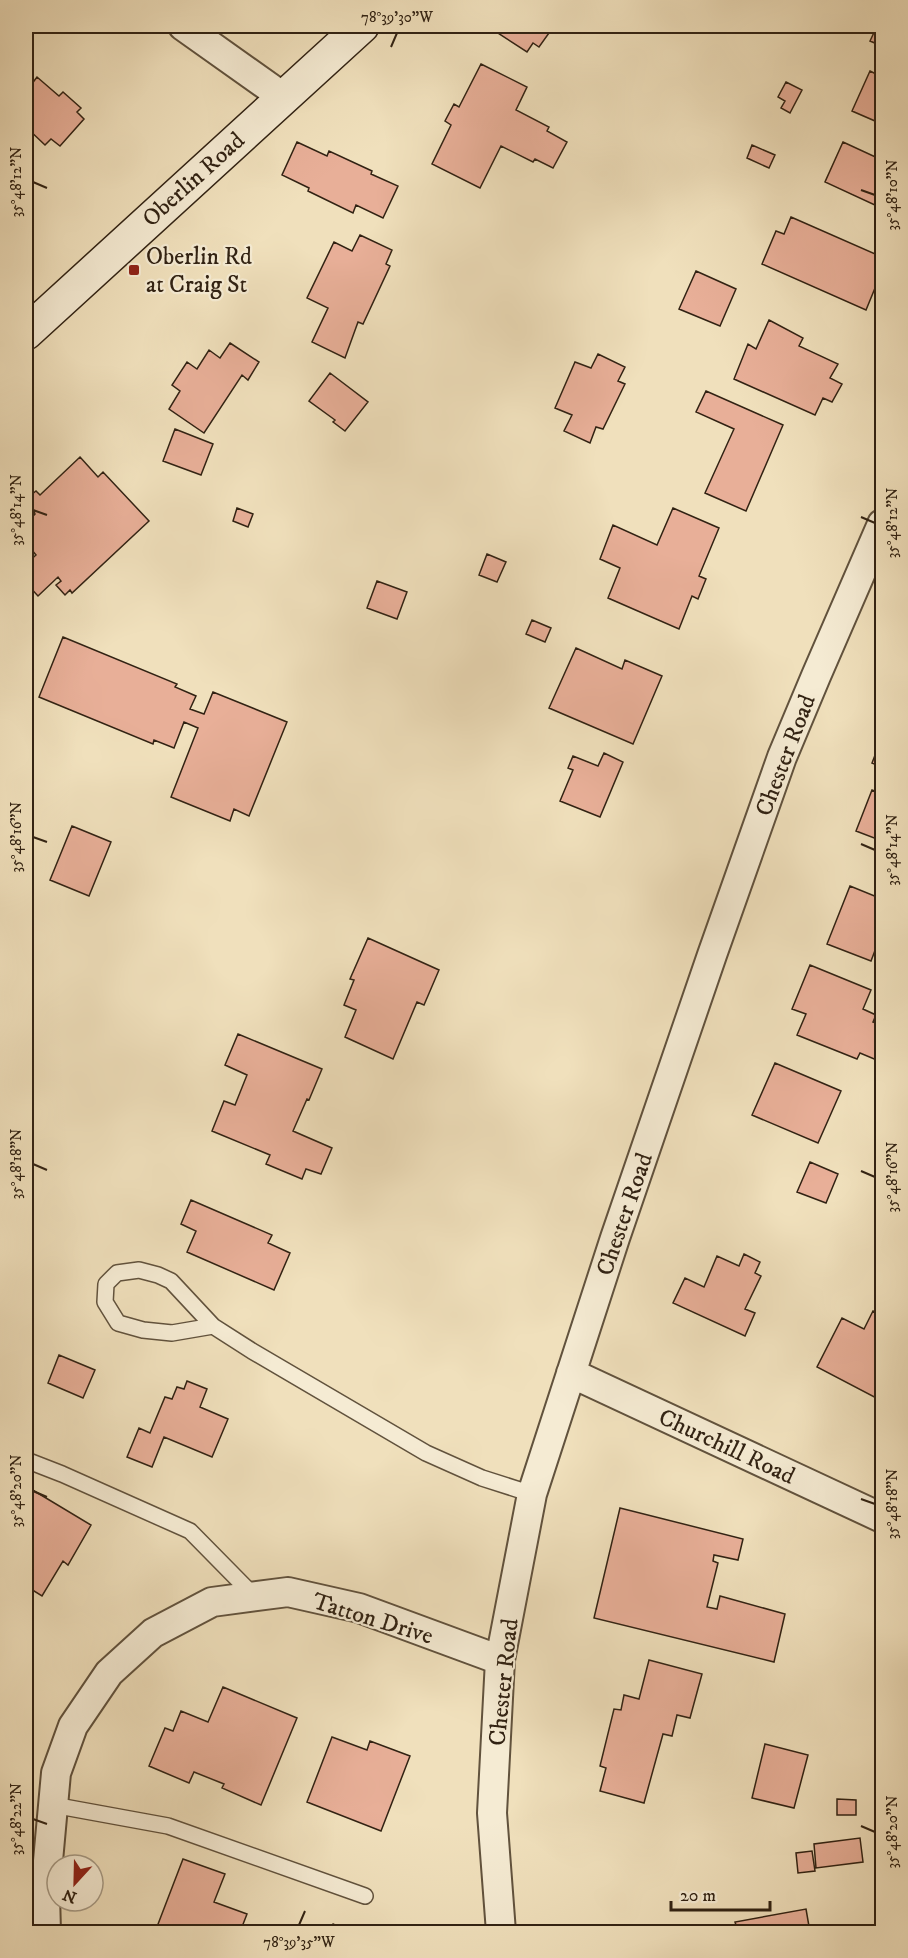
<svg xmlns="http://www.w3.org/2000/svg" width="908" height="1958" font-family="'IM FELL DW Pica',serif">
	<rect width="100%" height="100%" fill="#f0e0bc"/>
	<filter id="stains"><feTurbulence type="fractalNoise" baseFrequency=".00333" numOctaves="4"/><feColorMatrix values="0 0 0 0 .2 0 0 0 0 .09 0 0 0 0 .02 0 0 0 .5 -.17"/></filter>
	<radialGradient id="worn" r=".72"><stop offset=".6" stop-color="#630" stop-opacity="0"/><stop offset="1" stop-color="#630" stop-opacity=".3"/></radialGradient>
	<!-- building -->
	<path fill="#e8af98" stroke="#312213" stroke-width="1.5" d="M 487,26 L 554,26 L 539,47 L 533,43 L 527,52 Z
		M 877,26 L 882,26 L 882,46 L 870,41 Z
		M 481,64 L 527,87 L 516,110 L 549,127 L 547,131 L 567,142 L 553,168 L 535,159 L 533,162 L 501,146 L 480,188 L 432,164 L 451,125 L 445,121 L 454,104 L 459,107 Z
		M 870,71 L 882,77 L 882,124 L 852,111 Z
		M 26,73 L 34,81 L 37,77 L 59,96 L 63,92 L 81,108 L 77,112 L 84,119 L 60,146 L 51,139 L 45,145 L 26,127 Z
		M 786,82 L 802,90 L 790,113 L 781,108 L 785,101 L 778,97 Z
		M 297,142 L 327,156 L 329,151 L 372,171 L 371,174 L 398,186 L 383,218 L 356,205 L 353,213 L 308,191 L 309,188 L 282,175 Z
		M 843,142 L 882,160 L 882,195 L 877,206 L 825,182 Z
		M 752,145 L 775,155 L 769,168 L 747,158 Z
		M 791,217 L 882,257 L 882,271 L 866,310 L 762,264 L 776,231 L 784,234 Z
		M 360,235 L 392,250 L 386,264 L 390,266 L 363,324 L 358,322 L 345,358 L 312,342 L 328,308 L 307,298 L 334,242 L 352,251 Z
		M 696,271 L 736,289 L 720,326 L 679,309 Z
		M 769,320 L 803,338 L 799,346 L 838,364 L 830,378 L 842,384 L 832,402 L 823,398 L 815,415 L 734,379 L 748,344 L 756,349 Z
		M 230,343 L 259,362 L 248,380 L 242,375 L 204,433 L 169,409 L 180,391 L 172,385 L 187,362 L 197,369 L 209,350 L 220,358 Z
		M 598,354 L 625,367 L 618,381 L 625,384 L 603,429 L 596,427 L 590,443 L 564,431 L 572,415 L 555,408 L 575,362 L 591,368 Z
		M 330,373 L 368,402 L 345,431 L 333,422 L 335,420 L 309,401 Z
		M 706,391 L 783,425 L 746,511 L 705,493 L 734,429 L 696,412 Z
		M 175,429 L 213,444 L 201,475 L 163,461 Z
		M 80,457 L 98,477 L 103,472 L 149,521 L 72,593 L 70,590 L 65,595 L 56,585 L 61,581 L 58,577 L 38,596 L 26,583 L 26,564 L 36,555 L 26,543 L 26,523 L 35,514 L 32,506 L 26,499 L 36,491 L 40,495 Z
		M 237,508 L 253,514 L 248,527 L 233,521 Z
		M 673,508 L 719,528 L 699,576 L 706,579 L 698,599 L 692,596 L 679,629 L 608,598 L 620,568 L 600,559 L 613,525 L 657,545 Z
		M 487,554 L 506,562 L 497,582 L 479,575 Z
		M 377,581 L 407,592 L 397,619 L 367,608 Z
		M 532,620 L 551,628 L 545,642 L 526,634 Z
		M 63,637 L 177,684 L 175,687 L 196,696 L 190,709 L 204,714 L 213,692 L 287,722 L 249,816 L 234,809 L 230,821 L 171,797 L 198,728 L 184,722 L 174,748 L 154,740 L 153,744 L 39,697 Z
		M 576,648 L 622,669 L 625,660 L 662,676 L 633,744 L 549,708 Z
		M 882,737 L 882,767 L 872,763 Z
		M 604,753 L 623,762 L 600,817 L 560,801 L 573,770 L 568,768 L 573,756 L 598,766 Z
		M 872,790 L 882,794 L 882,841 L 856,831 Z
		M 72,826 L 111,842 L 89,896 L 50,880 Z
		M 850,886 L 882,899 L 882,932 L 871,961 L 827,944 Z
		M 368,938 L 439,970 L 424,1005 L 417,1002 L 393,1059 L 345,1037 L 356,1010 L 344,1005 L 354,980 L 350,979 Z
		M 810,965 L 871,990 L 863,1009 L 876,1015 L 873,1022 L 882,1025 L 882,1053 L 879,1061 L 860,1053 L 857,1059 L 797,1035 L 806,1014 L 792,1009 Z
		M 238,1034 L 322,1069 L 309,1100 L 307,1099 L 293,1131 L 332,1148 L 321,1174 L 306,1169 L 302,1179 L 266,1164 L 270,1155 L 212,1131 L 224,1101 L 235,1105 L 247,1075 L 225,1065 Z
		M 775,1063 L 841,1091 L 818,1143 L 752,1115 Z
		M 810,1162 L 838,1174 L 826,1203 L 797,1192 Z
		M 191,1200 L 272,1235 L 268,1243 L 290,1253 L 274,1290 L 187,1252 L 196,1231 L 181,1224 Z
		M 744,1254 L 760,1262 L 755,1273 L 761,1276 L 745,1309 L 755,1313 L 745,1336 L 673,1303 L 685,1278 L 704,1287 L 717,1256 L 739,1266 Z
		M 873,1311 L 882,1316 L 882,1401 L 817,1367 L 842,1318 L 864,1329 Z
		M 59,1355 L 95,1370 L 83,1398 L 48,1383 Z
		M 187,1381 L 207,1389 L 200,1407 L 228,1419 L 212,1457 L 164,1437 L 152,1467 L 127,1457 L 139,1428 L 150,1433 L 165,1397 L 172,1399 L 177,1387 L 184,1389 Z
		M 26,1486 L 91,1525 L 68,1565 L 63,1561 L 42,1596 L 26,1586 Z
		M 620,1508 L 743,1539 L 738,1560 L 714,1555 L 713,1561 L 718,1563 L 707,1607 L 717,1609 L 720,1596 L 785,1614 L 774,1662 L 594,1618 Z
		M 649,1660 L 702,1674 L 690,1718 L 677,1715 L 672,1736 L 663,1734 L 644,1803 L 600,1791 L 606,1768 L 600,1766 L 614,1709 L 621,1710 L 624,1695 L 639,1699 Z
		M 223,1687 L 297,1718 L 261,1805 L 222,1788 L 224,1784 L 194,1772 L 189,1783 L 149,1766 L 165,1728 L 173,1731 L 181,1711 L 208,1722 Z
		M 332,1737 L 367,1750 L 370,1741 L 410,1756 L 381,1831 L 307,1802 Z
		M 765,1744 L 808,1755 L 794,1808 L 752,1798 Z
		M 837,1799 L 856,1800 L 856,1815 L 837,1815 Z
		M 860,1838 L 863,1862 L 816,1868 L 814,1844 Z
		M 812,1851 L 815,1871 L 798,1873 L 796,1853 Z
		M 183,1859 L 225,1874 L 214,1902 L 247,1914 L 240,1932 L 155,1932 Z
		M 806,1909 L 810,1932 L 719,1932 L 737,1928 L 735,1922 Z
		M 333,1924 L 344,1929 L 345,1932 L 318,1932 L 321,1925 L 327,1928 Z"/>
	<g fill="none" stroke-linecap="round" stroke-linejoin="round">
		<defs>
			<path id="service" d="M 213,1326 L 172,1333 L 143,1330 L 118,1323 L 105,1302 L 106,1284 L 117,1273 L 139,1270 L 158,1275 L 171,1281 L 213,1326 L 252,1351 L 426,1453 L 482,1478 L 532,1494
				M 26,1460 L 62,1474 L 190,1531 L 255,1597
				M 53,1805 L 168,1826 L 365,1896"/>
			<path id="minor" d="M 183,26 L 283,97
				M 571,1373 L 882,1518
				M 46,1932 L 45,1894 L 56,1773 L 73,1726 L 109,1673 L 153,1633 L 212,1602 L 288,1592 L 359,1608 L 500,1660
				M 501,1932 L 492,1813 L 500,1660 L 532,1494 L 615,1238 L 712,955 L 782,757 L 816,676 L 882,524"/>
			<path id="secondary" d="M 26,333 L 362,26"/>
		</defs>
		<!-- service casing -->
		<use href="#service" stroke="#61523d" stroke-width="18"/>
		<!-- minor casing -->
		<use href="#minor" stroke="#61523d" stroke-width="32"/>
		<!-- secondary casing -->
		<use href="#secondary" stroke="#312213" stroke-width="36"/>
		<!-- service -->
		<use href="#service" stroke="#f5ebd3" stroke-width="15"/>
		<!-- minor -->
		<use href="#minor" stroke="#f5ebd3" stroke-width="28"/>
		<!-- secondary -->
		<use href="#secondary" stroke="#f5ebd3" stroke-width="33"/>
	</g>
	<!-- ticks -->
	<path fill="none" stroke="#312213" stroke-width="2" d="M 391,47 L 397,33M 33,182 L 47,188M 861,190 L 875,195M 33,510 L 47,515M 861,517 L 875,523M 33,837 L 47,842M 861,844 L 875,850M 33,1164 L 47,1170M 861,1171 L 875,1177M 33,1491 L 47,1497M 861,1499 L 875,1504M 33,1819 L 47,1824M 861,1826 L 875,1832M 299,1925 L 305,1911"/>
	<!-- markers -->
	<rect fill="#8f2418" stroke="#f5ebd3" stroke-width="2" x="128" y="264" width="12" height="12" rx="3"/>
	<g text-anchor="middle" stroke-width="4.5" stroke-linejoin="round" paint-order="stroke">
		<!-- street labels -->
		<g font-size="24" fill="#312213" stroke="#f5ebd3">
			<text transform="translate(193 179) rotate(-42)" y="8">Oberlin Road</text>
			<text transform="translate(785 755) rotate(-69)" y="8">Chester Road</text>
			<text transform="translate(624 1214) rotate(-71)" y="8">Chester Road</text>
			<text transform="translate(727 1446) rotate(25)" y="8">Churchill Road</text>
			<text transform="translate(373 1618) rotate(17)" y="8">Tatton Drive</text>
			<text transform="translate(503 1682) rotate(-84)" y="8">Chester Road</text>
		</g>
		<!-- poi labels -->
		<g font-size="24" fill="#312213" stroke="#f5ebd3" text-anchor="start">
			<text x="146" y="264">Oberlin Rd<tspan x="146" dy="28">at Craig St</tspan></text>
		</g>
	</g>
	<!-- margin -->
	<rect width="908" height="1958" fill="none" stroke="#f0e0bc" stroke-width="66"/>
	<!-- north arrow -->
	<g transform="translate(75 1883) rotate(202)"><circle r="28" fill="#f5ebd3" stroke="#a79b86" stroke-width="1.5"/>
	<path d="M0-4.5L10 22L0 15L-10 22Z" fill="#8f2418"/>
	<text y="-9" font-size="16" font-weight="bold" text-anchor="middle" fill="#312213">N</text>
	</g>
	<!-- scale -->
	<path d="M671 1901v9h99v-9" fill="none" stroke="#312213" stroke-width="3"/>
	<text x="680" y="1901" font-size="18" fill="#312213" stroke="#f5ebd3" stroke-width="4.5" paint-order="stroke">20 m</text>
	<rect x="33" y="33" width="842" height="1892" fill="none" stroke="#312213" stroke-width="2"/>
	<g font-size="15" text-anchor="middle" fill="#312213">
		<text x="397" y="22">78°39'30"W</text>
		<text transform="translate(16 182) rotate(-90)" y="5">35°48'12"N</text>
		<text transform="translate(892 195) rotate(-90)" y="5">35°48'10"N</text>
		<text transform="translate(16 510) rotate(-90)" y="5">35°48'14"N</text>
		<text transform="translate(892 523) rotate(-90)" y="5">35°48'12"N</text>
		<text transform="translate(16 837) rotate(-90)" y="5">35°48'16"N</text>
		<text transform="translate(892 850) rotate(-90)" y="5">35°48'14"N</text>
		<text transform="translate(16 1164) rotate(-90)" y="5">35°48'18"N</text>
		<text transform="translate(892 1177) rotate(-90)" y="5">35°48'16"N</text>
		<text transform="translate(16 1491) rotate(-90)" y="5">35°48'20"N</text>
		<text transform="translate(892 1504) rotate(-90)" y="5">35°48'18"N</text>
		<text transform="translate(16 1819) rotate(-90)" y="5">35°48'22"N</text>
		<text transform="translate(892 1832) rotate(-90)" y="5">35°48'20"N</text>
		<text x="299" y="1947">78°39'35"W</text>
	</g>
	<rect width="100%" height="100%" filter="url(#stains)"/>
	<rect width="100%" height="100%" fill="url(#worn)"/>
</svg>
